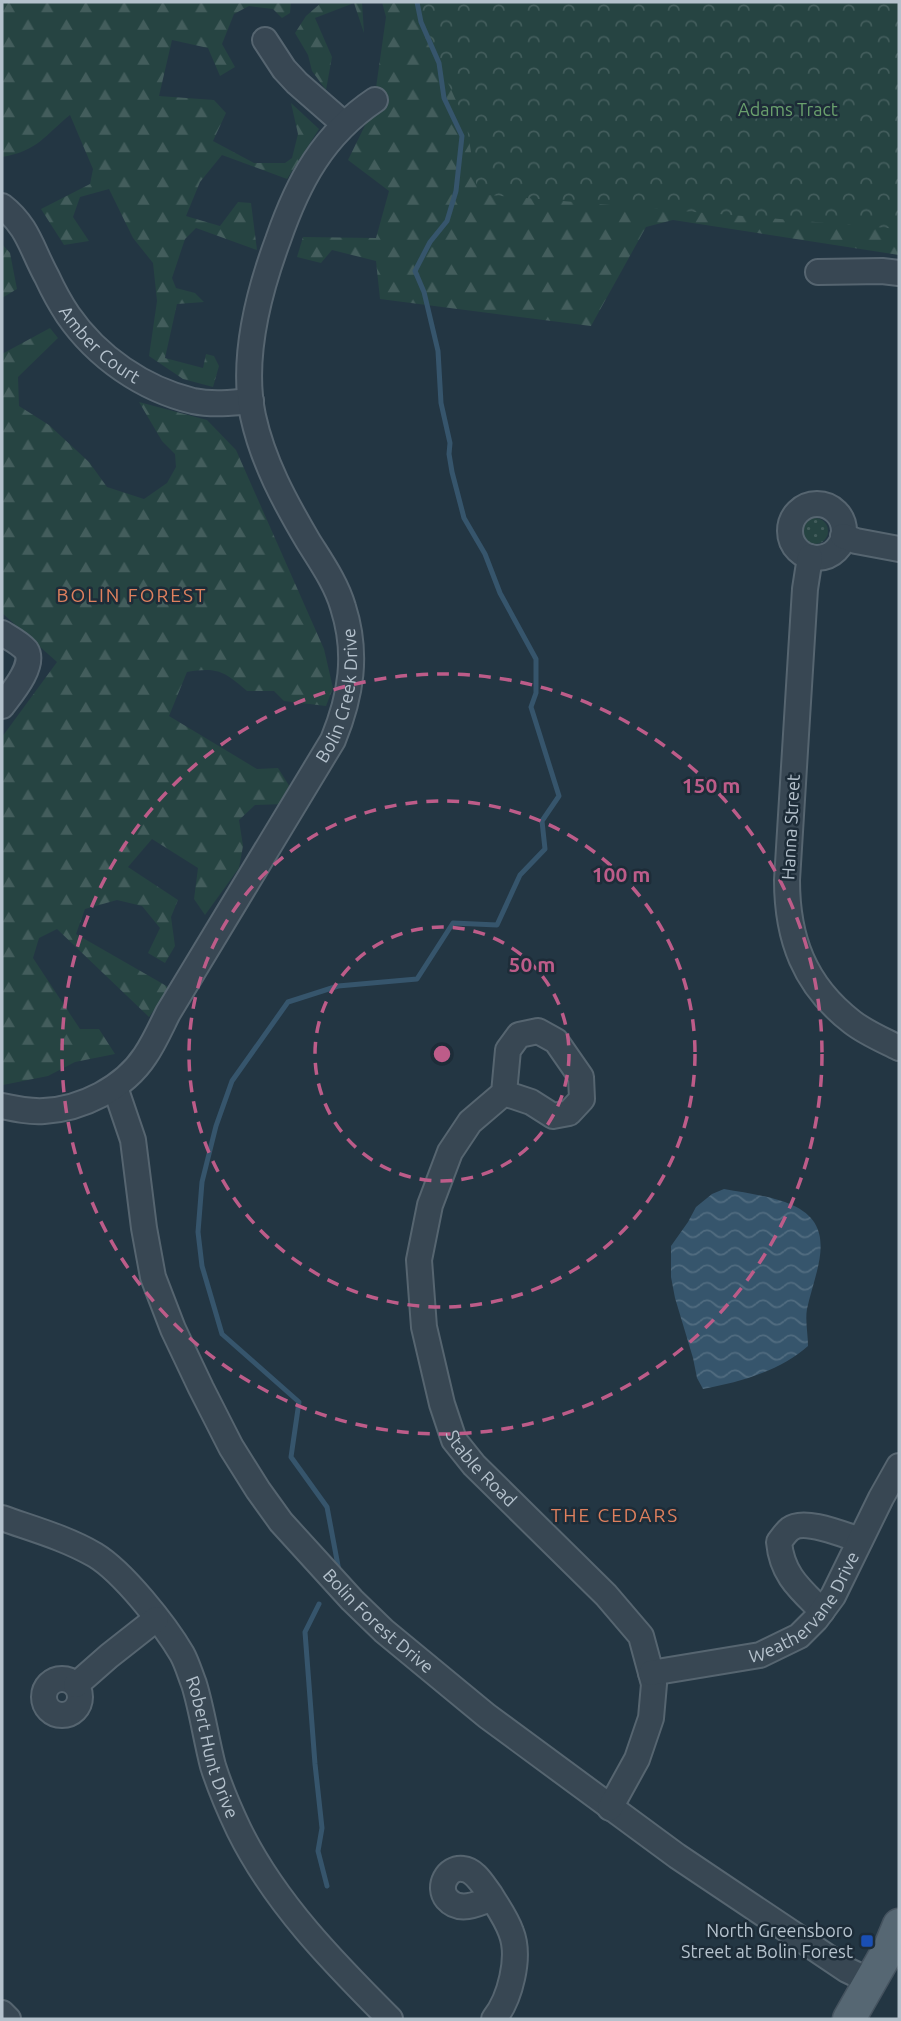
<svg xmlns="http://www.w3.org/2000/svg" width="901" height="2021" font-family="Ubuntu,sans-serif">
	<defs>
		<pattern id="grass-dots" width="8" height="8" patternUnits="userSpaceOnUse" patternTransform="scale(1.75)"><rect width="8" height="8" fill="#264442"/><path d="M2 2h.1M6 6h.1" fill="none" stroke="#435d5c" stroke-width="1.8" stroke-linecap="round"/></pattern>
		<pattern id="forest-firs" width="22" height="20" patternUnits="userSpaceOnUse" patternTransform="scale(1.75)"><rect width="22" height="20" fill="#264442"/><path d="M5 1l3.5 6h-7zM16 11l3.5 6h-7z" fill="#435d5c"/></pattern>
		<pattern id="park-crowns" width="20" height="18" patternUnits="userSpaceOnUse" patternTransform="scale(1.75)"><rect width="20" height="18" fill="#264442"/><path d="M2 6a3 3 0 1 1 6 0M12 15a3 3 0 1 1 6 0" fill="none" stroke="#435d5c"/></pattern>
		<pattern id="water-waves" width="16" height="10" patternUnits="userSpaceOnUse" patternTransform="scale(1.75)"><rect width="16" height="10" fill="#36556c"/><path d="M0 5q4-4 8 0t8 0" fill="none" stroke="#516c80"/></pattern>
	</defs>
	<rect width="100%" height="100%" fill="#233643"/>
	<!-- grass -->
	<path fill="url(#grass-dots)" d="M802 531a13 13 0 1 1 26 0a13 13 0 1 1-26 0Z"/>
	<!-- forest -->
	<path fill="url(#forest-firs)" d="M 2,2 L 291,2 L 290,13 L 282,18 L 273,9 L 249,6 L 234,14 L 222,44 L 235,67 L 220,76 L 208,48 L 172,40 L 159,96 L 214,100 L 226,113 L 213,141 L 254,163 L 285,163 L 292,158 L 298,134 L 291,103 L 319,129 L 287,179 L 222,155 L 200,182 L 186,216 L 220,226 L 238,202 L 251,203 L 257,250 L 196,228 L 185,239 L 172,278 L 176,288 L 195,293 L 204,302 L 177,304 L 165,358 L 203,368 L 206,354 L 214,356 L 219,366 L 213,387 L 183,379 L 149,356 L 157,301 L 153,263 L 133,238 L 109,189 L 80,197 L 73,217 L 89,241 L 64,245 L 41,209 L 90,184 L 93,169 L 70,115 C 44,136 38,151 2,157 Z
		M 322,2 L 362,2 L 364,33 L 354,3 L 315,18 L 332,57 L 326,90 L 312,71 L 308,55 L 295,33 L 306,16 Z
		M 382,2 L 899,2 L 899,255 L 673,220 L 646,227 L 591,326 L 380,299 L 376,261 L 332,250 L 321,263 L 297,257 L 303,237 L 376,238 L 389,191 L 348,160 L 373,109 L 386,17 Z
		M 2,244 L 10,253 L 17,289 L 2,298 Z
		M 50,328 L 58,338 L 18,377 L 19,406 L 49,425 L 89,462 L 107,487 L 144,499 L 167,483 L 176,467 L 175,454 L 162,441 L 139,402 L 207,420 L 236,450 L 324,649 L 333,688 L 326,706 L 284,701 L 274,691 L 247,691 C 224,671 217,667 187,672 L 169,716 L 257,769 L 278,768 L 293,792 L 285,804 L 255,805 L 239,820 L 243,846 L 239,868 L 205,915 L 194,899 L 198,868 L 152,839 L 128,867 L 178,900 L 171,917 L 175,946 L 165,963 L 148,953 L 160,928 L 142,906 L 117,900 L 85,909 L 76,934 L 170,988 L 149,1017 L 57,929 L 39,938 L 33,958 L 80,1029 L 99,1029 L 115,1054 L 75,1062 L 48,1076 L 3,1085 L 2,737 L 57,662 L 2,613 L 2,354 Z"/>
	<!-- park -->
	<path fill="url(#park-crowns)" d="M 405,2 L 899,2 L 899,229 L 478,194 L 466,122 L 435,55 Z"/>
	<!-- water -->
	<path fill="url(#water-waves)" d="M 724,1189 C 746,1193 772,1196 792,1205 C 840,1226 815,1271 807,1309 C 805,1320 808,1334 808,1346 C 780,1371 740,1382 703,1389 L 697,1378 L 693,1358 L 675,1298 L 671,1277 L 671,1246 L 688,1222 L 696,1207 L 712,1194 Z"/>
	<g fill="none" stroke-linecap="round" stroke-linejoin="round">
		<!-- stream -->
		<path stroke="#36556c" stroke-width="5" d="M 339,1571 L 327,1507 L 291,1457 L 299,1402 L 222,1334 L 202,1266 L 198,1232 L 202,1182 L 216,1126 L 232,1081 L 288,1002 L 338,986 L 417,979 L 453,923 L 497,925 L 520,875 L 545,849 L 542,821 L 559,796 L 531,707 L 536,693 L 536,659 L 500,593 L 485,554 L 464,518 L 452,472 L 449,454 L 450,443 L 441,403 L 438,351 L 424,292 L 415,271 L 430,242 L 447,221 L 456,191 L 462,136 L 444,98 L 439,63 L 421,22 L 417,2
			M 319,1604 L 305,1632 L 315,1764 L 322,1828 L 318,1851 L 327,1886"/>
		<defs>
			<g id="minor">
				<path d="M 265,40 L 284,69 L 297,83 L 344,124"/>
				<path id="s1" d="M 2,206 C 28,226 32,250 47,277 C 53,290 60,303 68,315 C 97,357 143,389 193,401 C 212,405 232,403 251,401"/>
				<path d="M 818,272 L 882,271 L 899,273"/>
				<circle cx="817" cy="531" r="27"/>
				<path d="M 843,536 L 856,541 L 899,549"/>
				<path d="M 810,557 L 805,589 L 787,880 C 787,938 804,985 852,1022 C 866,1033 883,1040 899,1048"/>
				<path d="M 2,633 C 10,638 20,643 26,650 C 36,665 11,694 2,706"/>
				<path id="s2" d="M 115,1087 L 133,1140 L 144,1228 L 153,1277 L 173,1329 L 201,1388 L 231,1447 L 258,1490 L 281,1522 L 352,1600 L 384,1631 L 487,1716 L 677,1856 L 847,1970 L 870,1981"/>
				<path id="s3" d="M 504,1093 L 531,1102 L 553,1116 L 569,1113 L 582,1099 L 581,1077 L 556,1041 L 538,1031 L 519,1035 L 508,1050 L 504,1093 L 470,1122 L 450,1152 L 430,1205 L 419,1260 L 424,1327 L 442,1404 L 454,1440 L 474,1465 L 606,1595 L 641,1636 L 654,1684 L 651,1718 L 637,1759 L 610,1808"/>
				<path id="s4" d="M 2,1106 C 16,1109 30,1112 44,1111 C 82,1109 124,1088 145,1056 C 154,1043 161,1027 168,1013 L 333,740 C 351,696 358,654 343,607 C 336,583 321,562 308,541 C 285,502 263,462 253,416 C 241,359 258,294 278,240 C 298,182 323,135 375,100"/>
				<path id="s5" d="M 2,1518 C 33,1529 66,1538 95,1555 C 123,1572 165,1625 182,1654 C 187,1663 190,1674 194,1684 C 202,1710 206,1739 213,1766 C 220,1788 229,1809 239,1830 C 275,1903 333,1962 390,2019"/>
				<path d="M 822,1611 C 800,1589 782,1575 779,1542 C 782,1538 786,1532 790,1529 C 804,1518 844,1535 860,1540"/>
				<path id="s6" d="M 651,1673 L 760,1655 L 799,1636 L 816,1619 L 833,1596 L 881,1498 L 899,1466"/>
				<circle cx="62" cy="1697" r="18"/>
				<path d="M 76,1685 L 109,1656 L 156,1619"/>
				<path d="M 492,1898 C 478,1904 459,1913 447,1899 C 437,1887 447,1867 463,1869 C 475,1870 483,1885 490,1894 C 497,1906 506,1918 511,1932 C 521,1957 510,1999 494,2019"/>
				<path d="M 2,2013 L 8,2019"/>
			</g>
			<path id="major" d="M 849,2019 L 890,1947 L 899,1925"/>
		</defs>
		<!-- minor casing -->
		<use href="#minor" stroke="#566570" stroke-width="28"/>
		<!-- major casing -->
		<use href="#major" stroke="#45535f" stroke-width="35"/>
		<!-- minor -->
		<use href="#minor" stroke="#384753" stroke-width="24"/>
		<!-- major -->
		<use href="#major" stroke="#566773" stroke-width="32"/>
	</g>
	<!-- distance rings -->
	<g fill="none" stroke="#bd5c89" stroke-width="3.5" stroke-dasharray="12 9">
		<circle cx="442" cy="1054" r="127"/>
		<circle cx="442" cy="1054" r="253"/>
		<circle cx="442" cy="1054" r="380"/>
	</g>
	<!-- markers -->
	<rect fill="#1a4fb4" stroke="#1d2c38" stroke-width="2.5" x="860" y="1934" width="14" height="14" rx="3.5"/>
	<g text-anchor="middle" stroke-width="5" stroke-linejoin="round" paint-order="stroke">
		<!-- park labels -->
		<g font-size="18" fill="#6aa06d" stroke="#1d2c38">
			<text x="788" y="116">Adams Tract</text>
		</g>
		<!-- street labels -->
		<g font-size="18" fill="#b5c2cd" stroke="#1d2c38">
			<text dy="6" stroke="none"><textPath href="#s1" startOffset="172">Amber Court</textPath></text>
			<text dy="6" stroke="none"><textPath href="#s4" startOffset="574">Bolin Creek Drive</textPath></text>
			<text transform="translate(791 827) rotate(-87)" y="6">Hanna Street</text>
			<text dy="6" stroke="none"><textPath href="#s3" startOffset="674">Stable Road</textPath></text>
			<text dy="6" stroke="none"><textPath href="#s6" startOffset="177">Weathervane Drive</textPath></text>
			<text dy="6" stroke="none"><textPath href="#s2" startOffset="611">Bolin Forest Drive</textPath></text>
			<text dy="6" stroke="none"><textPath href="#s5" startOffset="331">Robert Hunt Drive</textPath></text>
		</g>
		<!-- poi labels -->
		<g font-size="18" fill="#b5c2cd" stroke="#1d2c38" text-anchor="end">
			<text x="853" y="1937">North Greensboro<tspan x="853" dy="21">Street at Bolin Forest</tspan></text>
		</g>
		<!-- neighbourhood labels -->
		<g font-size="19" letter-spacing="2" fill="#df805e" stroke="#1d2c38">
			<text x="132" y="602">BOLIN FOREST</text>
			<text x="615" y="1522">THE CEDARS</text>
		</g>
	</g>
	<circle cx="442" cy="1054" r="10" fill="#bd5c89" stroke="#1d2c38" stroke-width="3.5"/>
	<g font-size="21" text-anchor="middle" font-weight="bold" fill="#bd5c89" stroke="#1d2c38" stroke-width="5" stroke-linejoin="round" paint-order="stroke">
		<text x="711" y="793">150 m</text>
		<text x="621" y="882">100 m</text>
		<text x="532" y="972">50 m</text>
	</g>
	<!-- border -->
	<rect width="901" height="2021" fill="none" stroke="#b5c2cd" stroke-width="7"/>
</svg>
